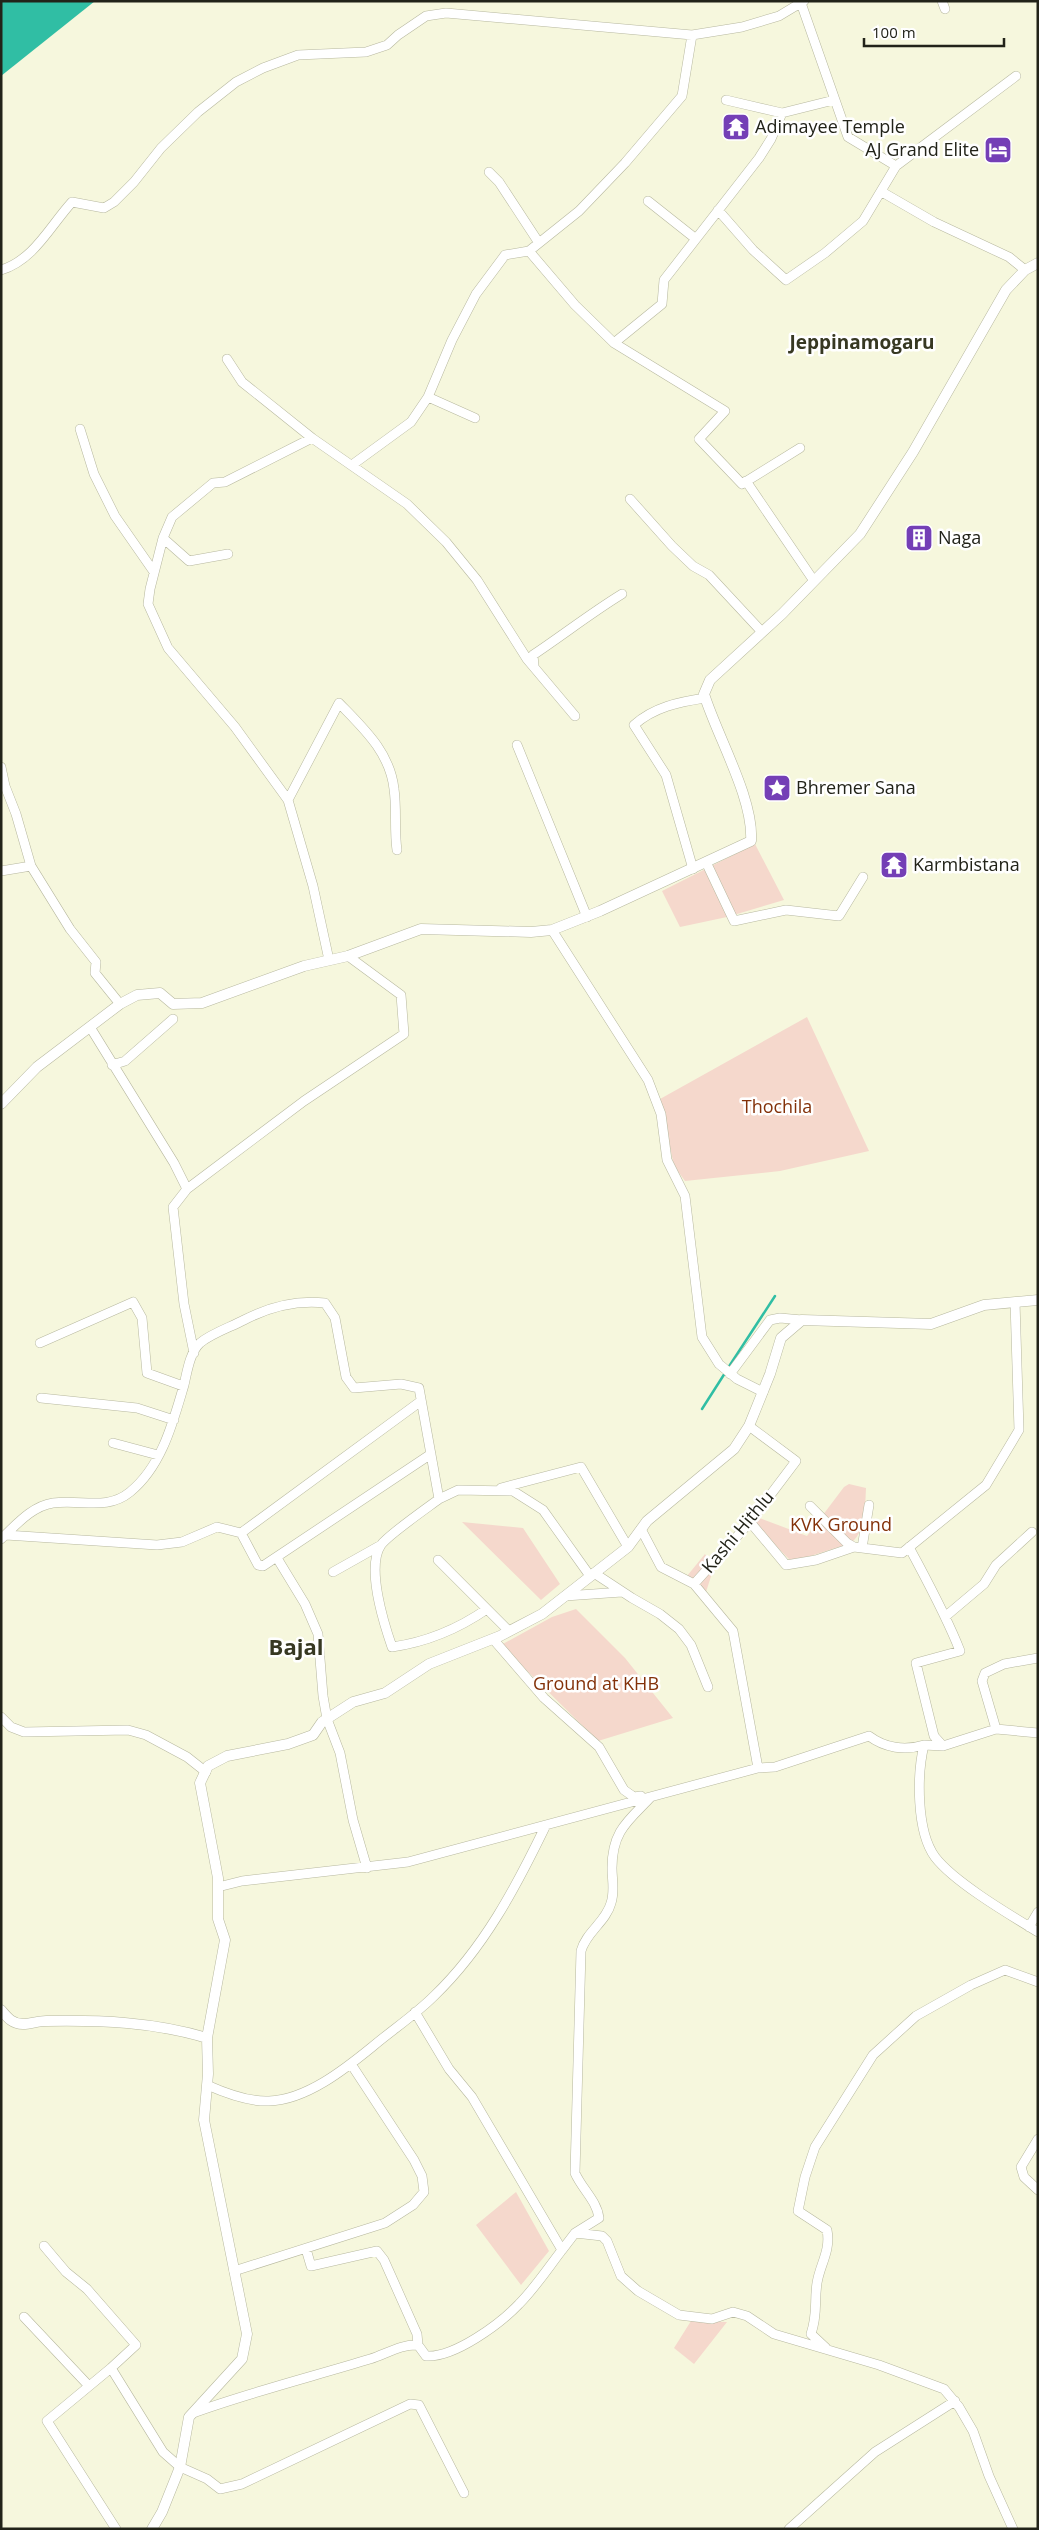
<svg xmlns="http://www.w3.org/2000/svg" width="1039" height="2530" font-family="'Open Sans',sans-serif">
	<rect width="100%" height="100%" fill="#f6f7dd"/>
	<!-- green -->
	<path fill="#f5d8cc" d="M 755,844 L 784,900 L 727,917 L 680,927 L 662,891 Z
		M 807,1017 L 869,1151 L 780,1171 L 685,1181 L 674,1166 L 660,1099 Z
		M 849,1484 L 866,1488 C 865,1506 866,1531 851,1543 L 792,1562 L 752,1522 L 757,1517 L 807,1536 L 844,1487 Z
		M 462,1522 L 523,1528 L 560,1584 L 541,1600 Z
		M 705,1554 L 713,1570 L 706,1592 L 687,1576 Z
		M 576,1609 L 625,1658 L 673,1718 L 598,1741 L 501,1645 L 552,1617 Z
		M 516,2192 L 549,2251 L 521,2285 L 476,2225 Z
		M 691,2321 L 727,2322 L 694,2364 L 674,2348 Z"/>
	<!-- water -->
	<path fill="#30bea4" d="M 1,1 L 95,1 L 1,76 Z"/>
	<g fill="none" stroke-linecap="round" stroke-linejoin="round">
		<!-- stream -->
		<path stroke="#30bea4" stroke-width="2.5" d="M 728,1368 L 775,1296
			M 702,1409 L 725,1373"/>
		<defs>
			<path id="minor" d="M 942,1 L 945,9
				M 801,3 L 848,137 L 896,166
				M 726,100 L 782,113 L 834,100
				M 489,172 L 499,182 L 539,243
				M 882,192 L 934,222 L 1009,257 L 1025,270
				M 648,201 L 696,239
				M 718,210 L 753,250 L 786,280 L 825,253 L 863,221 L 896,166 L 1016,76
				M 529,251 L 575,305 L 614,343 L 725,411 L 699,439 L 742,484 L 800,448
				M 1,270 C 34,260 50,226 72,202 L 104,208 L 114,202 L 134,182 L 161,148 L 198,112 L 236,82 L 263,68 L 298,55 L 366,52 L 387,45 L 398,35 L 426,16 L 446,13 L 692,35 L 742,27 L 779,16 L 804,1
				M 614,343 L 662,304 L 664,280 L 759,158 L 771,139 L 782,113
				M 227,359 L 242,382 L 312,438 L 407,504 L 446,542 L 477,580 L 527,659 L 575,716
				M 428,397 L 475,418
				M 80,429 L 94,474 L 115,516 L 154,572
				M 312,438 L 225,482 L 213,483 L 172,517 L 163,538 L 150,589 L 148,604 L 168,648 L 235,727 L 288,800 L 313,886 L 329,960
				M 352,465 L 411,422 L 428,397 L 452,340 L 476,294 L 505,255 L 529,251 L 579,211 L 625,163 L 682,96 L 692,35
				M 746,481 L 814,581
				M 630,499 L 672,546 L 693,566 L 709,575 L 762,632
				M 163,538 L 189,561 L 228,554
				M 534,666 L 533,655 C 563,635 591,613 622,594
				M 517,745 L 587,917
				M 1,767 L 5,786 L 16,814 L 31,866 L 70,929 L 96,962 L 95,973 L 120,1004
				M 288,800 L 339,703 C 363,728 390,752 394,789 C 397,809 394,830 397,850
				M 706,862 L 734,921 L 786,910 L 839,916 L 863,877
				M 693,869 L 666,775 L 634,725 C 654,707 679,702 705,698
				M 1,871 L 31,866
				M 552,930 L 648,1080 L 661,1114 L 667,1160 L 685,1196 L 702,1337 L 719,1364 L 737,1379 L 763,1392
				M 90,1027 L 174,1163 L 187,1189 L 173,1207 L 184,1304 L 194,1353
				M 112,1065 L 125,1061 L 173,1019
				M 187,1189 L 304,1101 L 404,1034 L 401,995 L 348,956
				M 40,1343 L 133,1302 L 142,1318 L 147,1373 L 183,1386
				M 730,1374 L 770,1320 L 780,1318 L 802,1320
				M 41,1398 L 137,1408 L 174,1420
				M 749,1426 L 796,1461 L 750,1522 L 694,1584 L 733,1631 L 758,1768
				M 113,1443 L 158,1455
				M 501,1488 L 581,1467 L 628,1547
				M 439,1499 C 427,1508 388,1535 381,1545 C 366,1567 384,1624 392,1647 C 427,1642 458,1629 487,1609
				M 810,1506 L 847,1543 L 854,1547
				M 750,1522 L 786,1565 L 816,1560 L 854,1547 L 902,1553 L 986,1485 L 1019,1430 L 1015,1302
				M 641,1529 L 661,1567 L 694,1584
				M 241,1533 L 421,1401
				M 6,1535 L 157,1545 L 182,1542 L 217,1527 L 241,1533 L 258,1565 L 263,1566 L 431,1454
				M 1,1539 C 16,1525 32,1506 53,1503 C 81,1499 107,1511 130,1492 C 162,1466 173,1422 184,1385 C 187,1372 190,1352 200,1343 C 212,1333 231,1327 244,1320 C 269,1307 297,1300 325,1303 L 335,1318 L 346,1377 L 354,1388 L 401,1384 L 419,1388 L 439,1499 L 458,1490 L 513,1491 L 543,1510 L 590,1576
				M 909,1547 C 927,1581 946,1615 960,1651 L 916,1663 L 934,1736 L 943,1746 L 924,1745
				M 862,1548 L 869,1505
				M 277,1558 L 305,1604 L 318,1634 L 323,1696 L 327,1719 L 340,1753 L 353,1820 L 367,1868
				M 438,1560 L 509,1631
				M 333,1572 L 381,1545
				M 594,1573 L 632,1598 L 660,1614 L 679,1629 L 691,1645 L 708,1687
				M 565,1596 L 622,1592
				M 946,1616 L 984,1584 L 996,1565 L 1032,1532
				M 493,1639 L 544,1698 L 599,1747 L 624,1790 L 634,1797 L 641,1796
				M 1,1717 L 11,1727 L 24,1732 L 128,1730 L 146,1735 L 187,1757 L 206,1772
				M 996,1729 L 982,1681 L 985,1673 L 1004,1664 L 1038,1658
				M 943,1746 L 996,1729 L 1038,1733
				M 218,1887 L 242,1881 L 408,1862 L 758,1768 L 775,1767 L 869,1736 C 885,1748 905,1751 924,1745 C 917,1774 916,1831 935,1857 C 954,1882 1010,1915 1038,1932
				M 1029,1927 L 1038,1912
				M 415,2012 L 449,2069 L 472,2097 L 562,2250 L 575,2233 L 599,2218 C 597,2201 582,2189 575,2173 L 581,1951 C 586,1932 606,1922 611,1903 C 615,1891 612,1880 612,1868 C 612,1831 628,1821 651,1797
				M 207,2085 C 225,2093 249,2102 269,2101 C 306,2100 345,2069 372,2047 C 392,2030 415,2015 434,1996 C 484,1948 516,1887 546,1825
				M 1038,2139 L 1021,2167 L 1024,2177 L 1038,2190
				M 575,2233 L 602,2236 L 607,2241 L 621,2276 L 638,2291 L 679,2315 L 712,2319 L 733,2312 L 747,2316 L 774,2334 L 879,2365 L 944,2389 L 959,2407 L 973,2431 L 989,2476 L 1013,2529
				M 44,2246 L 66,2272 L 87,2289 L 136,2345 L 111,2368 L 47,2421 L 116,2529
				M 306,2249 L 311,2266 L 377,2251 L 384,2260 L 417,2334 L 418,2345
				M 234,2271 L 385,2223 L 413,2205 L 424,2192 L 422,2176 L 414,2160 L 351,2064
				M 24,2317 L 89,2386
				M 826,2348 L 811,2334 C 818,2313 814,2303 817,2283 C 820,2264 831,2251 827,2230 L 798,2211 L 805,2177 L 815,2147 L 873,2055 L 916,2016 L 971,1985 L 1005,1970 L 1038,1982
				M 111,2368 L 163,2452 L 180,2467 L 207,2479 L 220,2489 L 242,2484 L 410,2404 L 419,2405 L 464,2493
				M 193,2413 C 251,2392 311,2377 370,2359 C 386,2354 401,2344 418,2345 L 426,2356 C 454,2358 500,2324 519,2304 C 535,2288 548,2268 562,2250
				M 789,2529 L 875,2452 L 955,2401"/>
			<path id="tertiary" d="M 1,1104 L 37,1067 L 120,1004 L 137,995 L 160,993 L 173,1004 L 202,1003 L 304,966 L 348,956 L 421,929 L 531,932 L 552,930 L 600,911 L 751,841 C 754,799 717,736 704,694 L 710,680 L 782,614 L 860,534 L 913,452 L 1006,290 L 1025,270 L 1038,263
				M 1,2010 C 7,2017 12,2024 23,2024 C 30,2024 38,2021 46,2021 C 100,2020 155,2022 207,2038
				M 152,2529 L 162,2512 L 180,2467 L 189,2417 L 242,2359 L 247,2334 L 204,2120 L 208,2074 L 207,2038 L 225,1940 L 218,1919 L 218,1878 L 200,1783 L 208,1766 L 227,1756 L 288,1744 L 313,1735 L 322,1722 L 353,1702 L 385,1693 L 429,1664 L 500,1636 L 542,1614 L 628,1547 L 647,1521 L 734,1449 L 749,1426 L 770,1374 L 781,1338 L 802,1320 L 931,1324 L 984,1305 L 1038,1300"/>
		</defs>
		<!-- minor casing -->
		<use href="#minor" stroke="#b7b89f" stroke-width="10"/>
		<!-- tertiary casing -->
		<use href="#tertiary" stroke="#b7b89f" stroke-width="11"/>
		<!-- minor -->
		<use href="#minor" stroke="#fff" stroke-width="9"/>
		<!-- tertiary -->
		<use href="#tertiary" stroke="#fff" stroke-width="10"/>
	</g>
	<!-- icons -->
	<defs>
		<symbol id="temple-square" viewBox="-11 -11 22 22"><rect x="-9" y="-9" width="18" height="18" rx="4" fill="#743fb6" stroke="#fff"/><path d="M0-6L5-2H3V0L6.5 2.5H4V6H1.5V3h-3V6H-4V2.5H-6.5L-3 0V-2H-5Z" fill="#fff"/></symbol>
		<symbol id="hotel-square" viewBox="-11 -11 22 22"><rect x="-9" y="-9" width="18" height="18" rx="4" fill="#743fb6" stroke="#fff"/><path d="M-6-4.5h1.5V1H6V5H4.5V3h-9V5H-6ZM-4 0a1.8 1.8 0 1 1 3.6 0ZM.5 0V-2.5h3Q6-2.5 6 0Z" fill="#fff"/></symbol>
		<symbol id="building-square" viewBox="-11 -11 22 22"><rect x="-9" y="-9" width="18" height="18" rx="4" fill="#743fb6" stroke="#fff"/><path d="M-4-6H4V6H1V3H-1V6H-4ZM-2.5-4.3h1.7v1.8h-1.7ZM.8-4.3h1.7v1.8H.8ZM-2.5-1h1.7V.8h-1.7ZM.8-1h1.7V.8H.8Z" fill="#fff"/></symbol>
		<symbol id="sight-square" viewBox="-11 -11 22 22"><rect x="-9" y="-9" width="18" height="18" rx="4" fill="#743fb6" stroke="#fff"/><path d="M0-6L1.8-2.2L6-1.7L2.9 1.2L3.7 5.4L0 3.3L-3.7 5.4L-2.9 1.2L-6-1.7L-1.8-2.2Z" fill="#fff"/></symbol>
	</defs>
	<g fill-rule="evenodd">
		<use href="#temple-square" x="720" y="111" width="32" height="32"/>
		<use href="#hotel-square" x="982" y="134" width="32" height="32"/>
		<use href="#building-square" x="903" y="522" width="32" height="32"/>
		<use href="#sight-square" x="761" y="772" width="32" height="32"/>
		<use href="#temple-square" x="878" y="849" width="32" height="32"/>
	</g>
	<g text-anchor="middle" stroke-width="5" stroke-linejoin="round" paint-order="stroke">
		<!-- poi labels -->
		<g font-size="18" fill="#222319" stroke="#fff" text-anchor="start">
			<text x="755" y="133">Adimayee Temple</text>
			<text x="979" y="156" text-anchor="end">AJ Grand Elite</text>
			<text x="938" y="544">Naga</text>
			<text x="796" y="794">Bhremer Sana</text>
			<text x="913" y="871">Karmbistana</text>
		</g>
		<!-- park labels -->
		<g font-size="18" fill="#833109" stroke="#fff">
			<text x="777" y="1113">Thochila</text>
			<text x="841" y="1531">KVK Ground</text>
			<text x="596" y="1690">Ground at KHB</text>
		</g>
		<!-- street labels -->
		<g font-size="18" fill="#222319" stroke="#fff">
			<text transform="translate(738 1532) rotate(-50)" y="6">Kashi Hithlu</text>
		</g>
		<!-- neighbourhood labels -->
		<g font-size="19" font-weight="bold" fill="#373822" stroke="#fff">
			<text x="862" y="349">Jeppinamogaru</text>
		</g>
		<!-- district labels -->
		<g font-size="22" font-weight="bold" fill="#373822" stroke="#fff">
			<text x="296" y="1655">Bajal</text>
		</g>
	</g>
	<!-- border -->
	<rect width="1039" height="2530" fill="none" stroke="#222319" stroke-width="5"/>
	<!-- scale -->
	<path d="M864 38v8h140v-8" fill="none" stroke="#222319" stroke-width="2.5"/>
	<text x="872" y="38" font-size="15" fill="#222319" stroke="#ffffff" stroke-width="4" paint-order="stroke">100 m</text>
</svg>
